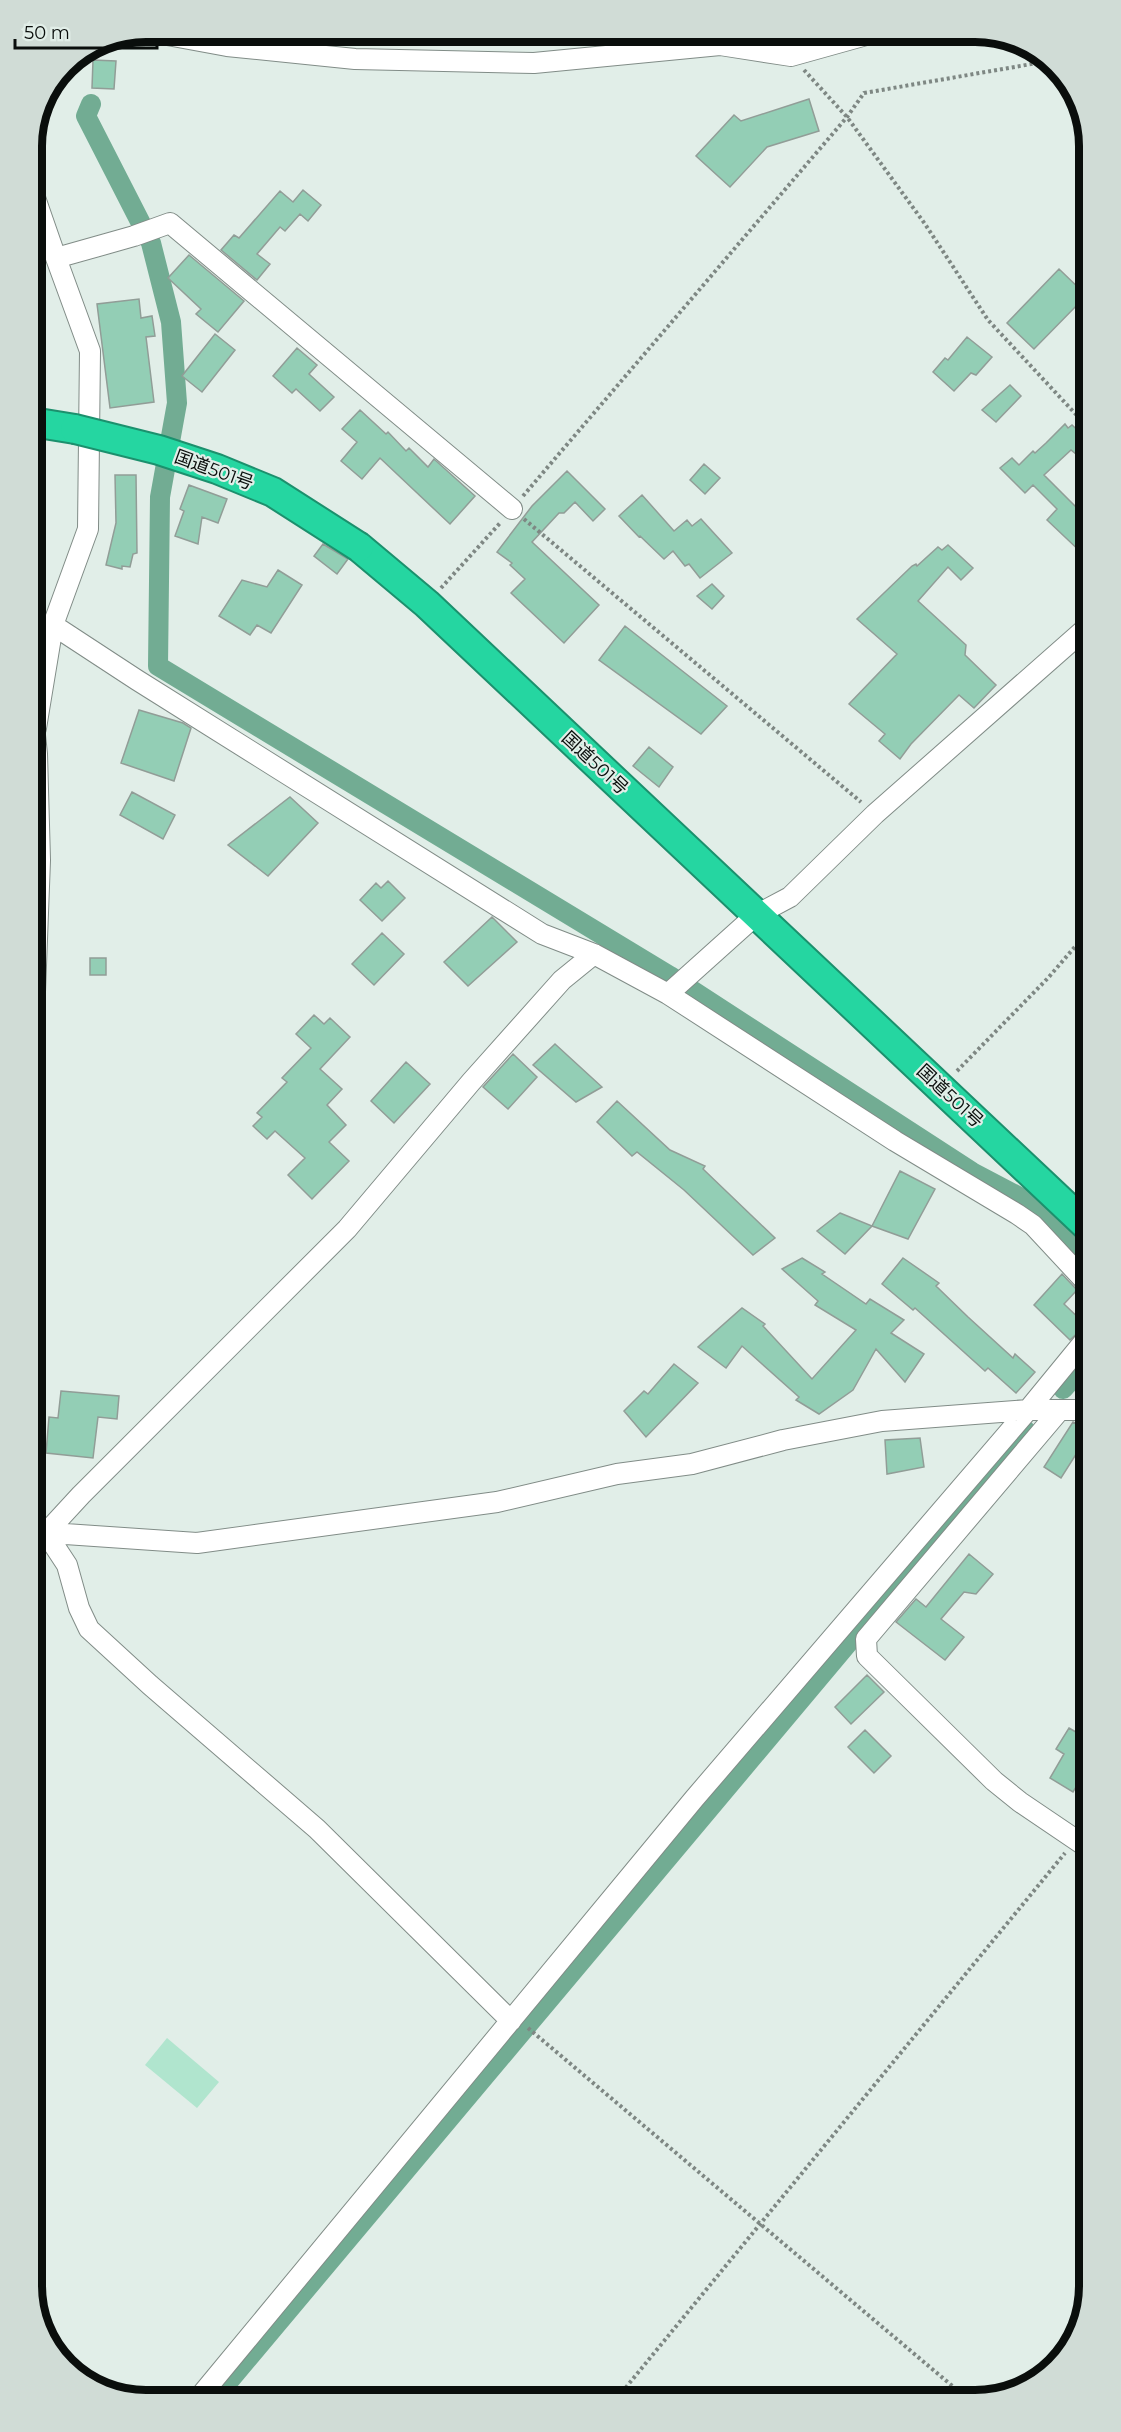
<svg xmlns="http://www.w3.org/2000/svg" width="1121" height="2432" font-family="Montserrat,'Noto Sans JP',sans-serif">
	<rect width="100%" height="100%" fill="#e1eee8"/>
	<!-- green -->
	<path fill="#b0e5ce" d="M 167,2038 L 219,2082 L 197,2108 L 145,2065 Z"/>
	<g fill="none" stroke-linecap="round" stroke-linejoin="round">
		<!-- canal -->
		<path stroke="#72ac93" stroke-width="20" d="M 91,104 L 86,116 L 151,243 L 171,322 L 177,403 L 160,497 L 158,666 L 670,976 L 972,1172 L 1029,1202 L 1087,1259
			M 1063,1389 L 1087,1362
			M 213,2400 L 1026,1431"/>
	</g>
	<!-- building -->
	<path fill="#93ceb5" stroke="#919d97" stroke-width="1.5" d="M 93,60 L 116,61 L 114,89 L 92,88 Z
		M 809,99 L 819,131 L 767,147 L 730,187 L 696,156 L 734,115 L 741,121 Z
		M 303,190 L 321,205 L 308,221 L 300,214 L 285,231 L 280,227 L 257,254 L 270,264 L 257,280 L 221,250 L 234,235 L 239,238 L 280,191 L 293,202 Z
		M 189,255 L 244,301 L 218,332 L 196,314 L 201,309 L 168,278 Z
		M 1059,269 L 1084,293 L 1084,298 L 1034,349 L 1007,323 Z
		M 139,299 L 141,318 L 152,316 L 155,336 L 146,337 L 154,402 L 110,408 L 97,304 Z
		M 215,334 L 235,350 L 202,392 L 182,376 Z
		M 967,337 L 992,357 L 976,375 L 971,373 L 954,391 L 933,372 L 945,358 L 948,360 Z
		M 297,348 L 317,365 L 309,374 L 334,397 L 320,411 L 296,389 L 292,393 L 273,376 Z
		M 1010,385 L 1021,396 L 996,422 L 982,410 Z
		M 360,410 L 386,434 L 388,432 L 406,451 L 409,448 L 428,467 L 434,459 L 475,496 L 450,524 L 380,458 L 362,479 L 341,461 L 357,442 L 342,429 Z
		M 1065,424 L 1068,428 L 1072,425 L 1084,436 L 1084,446 L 1076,454 L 1071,450 L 1044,475 L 1084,515 L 1085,556 L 1047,520 L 1057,509 L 1033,485 L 1025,493 L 1000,468 L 1012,458 L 1019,465 L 1033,451 L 1035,453 L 1046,443 Z
		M 704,464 L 720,478 L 705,494 L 690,480 Z
		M 567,471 L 605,509 L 593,521 L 575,502 L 564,513 L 559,513 L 532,542 L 599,605 L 564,643 L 511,593 L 525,579 L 510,565 L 512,563 L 497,552 L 532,506 Z
		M 115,475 L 136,475 L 137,553 L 133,554 L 130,567 L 122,566 L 122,569 L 106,565 L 116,523 Z
		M 189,485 L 227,499 L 218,523 L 202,517 L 198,544 L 175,536 L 184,511 L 180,509 Z
		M 642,495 L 674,531 L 687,520 L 692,526 L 701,519 L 732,553 L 700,578 L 689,564 L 685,566 L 673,551 L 664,559 L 640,536 L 639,537 L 619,516 Z
		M 323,544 L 348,559 L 337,574 L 314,556 Z
		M 948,545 L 973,568 L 961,580 L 948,567 L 918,601 L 966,645 L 965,655 L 996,685 L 974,708 L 959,695 L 911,744 L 900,759 L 879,741 L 885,734 L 849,704 L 897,654 L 857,619 L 912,566 L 916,564 L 917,566 L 938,547 L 942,550 Z
		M 278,570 L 302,585 L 271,633 L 257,625 L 250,635 L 219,616 L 242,580 L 267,587 Z
		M 712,584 L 724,596 L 712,609 L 697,596 Z
		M 625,626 L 727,706 L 701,734 L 599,660 Z
		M 139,710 L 183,723 L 191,728 L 174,781 L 121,763 Z
		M 649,747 L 673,767 L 659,787 L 633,766 Z
		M 132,792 L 175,815 L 163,839 L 120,815 Z
		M 290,797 L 318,823 L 268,876 L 228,845 Z
		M 388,881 L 405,898 L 382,921 L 360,900 L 376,883 L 381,888 Z
		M 492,917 L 517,942 L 468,986 L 444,962 Z
		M 382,933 L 404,954 L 374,985 L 352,964 Z
		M 90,958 L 106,958 L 106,975 L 90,975 Z
		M 314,1015 L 324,1024 L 330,1018 L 350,1037 L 320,1069 L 342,1089 L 327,1105 L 346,1125 L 329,1142 L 349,1161 L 312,1199 L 288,1175 L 305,1158 L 275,1131 L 267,1139 L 253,1126 L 262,1117 L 257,1113 L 287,1082 L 282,1078 L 311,1048 L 296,1034 Z
		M 555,1044 L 602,1087 L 576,1102 L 533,1065 Z
		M 513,1054 L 537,1077 L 508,1109 L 483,1087 Z
		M 406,1062 L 430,1084 L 394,1123 L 371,1101 Z
		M 617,1101 L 670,1150 L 705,1166 L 703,1169 L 775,1238 L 753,1255 L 684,1190 L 637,1152 L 632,1156 L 597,1122 Z
		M 900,1171 L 935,1189 L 908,1239 L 872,1226 Z
		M 840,1213 L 872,1226 L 845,1254 L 817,1231 Z
		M 802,1258 L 825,1272 L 822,1274 L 866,1304 L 870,1299 L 904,1320 L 891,1333 L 924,1354 L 905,1382 L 876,1349 L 853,1390 L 819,1414 L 796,1400 L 799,1397 L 742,1346 L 726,1368 L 698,1347 L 742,1308 L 765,1324 L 763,1326 L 812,1379 L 856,1330 L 815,1305 L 818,1301 L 782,1269 Z
		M 903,1258 L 939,1283 L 936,1286 L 968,1317 L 1013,1358 L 1015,1354 L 1035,1372 L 1016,1393 L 988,1368 L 985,1371 L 915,1308 L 913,1310 L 882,1284 Z
		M 1062,1274 L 1077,1290 L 1064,1304 L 1086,1325 L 1070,1340 L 1034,1305 Z
		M 674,1364 L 698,1383 L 646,1437 L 624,1411 L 644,1391 L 648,1394 Z
		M 61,1391 L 119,1396 L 117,1419 L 98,1417 L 93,1458 L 46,1453 L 49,1417 L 58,1418 Z
		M 1073,1422 L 1087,1430 L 1087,1437 L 1061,1478 L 1044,1467 Z
		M 920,1438 L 924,1467 L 887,1474 L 885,1440 Z
		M 969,1554 L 993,1574 L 976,1594 L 964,1592 L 941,1619 L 964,1637 L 945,1660 L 896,1622 L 916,1599 L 926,1607 Z
		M 867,1675 L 884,1692 L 851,1724 L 835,1707 Z
		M 1069,1728 L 1088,1739 L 1088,1767 L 1073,1792 L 1050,1778 L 1064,1754 L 1056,1749 Z
		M 865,1730 L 891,1756 L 874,1773 L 848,1747 Z"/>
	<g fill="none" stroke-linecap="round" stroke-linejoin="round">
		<defs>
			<path id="minor" d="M 151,32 L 227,46 L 355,59 L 534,63 L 720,45 L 791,56 L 877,32
				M 32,189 L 56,258
				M 53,625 L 137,680 L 542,934 L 594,954 L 668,994 L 895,1141 L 1017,1214 L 1033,1225 L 1087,1283
				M 33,717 L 37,754 L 40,860 L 34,1018
				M 36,728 L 53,625 L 88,529 L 90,351 L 56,258 L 134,236 L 170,223 L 512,509
				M 668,994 L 756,915 L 790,897 L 875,814 L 1085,629
				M 1059,1411 L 866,1639 L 867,1656 L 994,1781 L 1020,1802 L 1088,1848
				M 36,1532 L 197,1543 L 497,1502 L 617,1474 L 692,1464 L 783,1440 L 882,1421 L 1028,1410 L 1087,1410
				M 46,1533 L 81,1495 L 347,1229 L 471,1082 L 562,980 L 594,954
				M 46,1533 L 67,1565 L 79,1608 L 89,1629 L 150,1685 L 317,1829 L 511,2021
				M 197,2400 L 694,1799 L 1028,1410 L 1087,1338"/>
			<path id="highway" d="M 32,422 L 75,429
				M 359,547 L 427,604 L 1086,1225"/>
		</defs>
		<!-- minor casing -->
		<use href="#minor" stroke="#818c87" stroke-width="22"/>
		<!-- highway casing -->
		<use href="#highway" stroke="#1c906d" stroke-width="32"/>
		<!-- path -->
		<path stroke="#7e8783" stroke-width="4" stroke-dasharray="3 3" stroke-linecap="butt" d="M 804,70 L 847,117 L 925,224 L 988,320 L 1084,423
			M 523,496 L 847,117 L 864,93 L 1049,61
			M 524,519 L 861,802
			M 441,588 L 501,522
			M 957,1071 L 1048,978 L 1086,934
			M 528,2028 L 963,2395
			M 618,2397 L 1065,1853"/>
		<!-- minor -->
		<use href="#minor" stroke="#fff" stroke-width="20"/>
		<!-- highway -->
		<use href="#highway" stroke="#25d6a1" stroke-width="28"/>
		<defs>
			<path id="highway-bridge" d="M 75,429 L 159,450 L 217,469 L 273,492 L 359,547"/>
		</defs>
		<!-- highway-bridge casing -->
		<use href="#highway-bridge" stroke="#1c906d" stroke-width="32" stroke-linecap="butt"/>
		<!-- highway-bridge -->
		<use href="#highway-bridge" stroke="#25d6a1" stroke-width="28"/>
	</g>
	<g text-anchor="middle" stroke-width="4.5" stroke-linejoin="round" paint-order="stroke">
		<!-- street labels -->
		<g font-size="18" fill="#0a0e0c" stroke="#e1eee8">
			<text transform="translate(214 470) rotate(20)" y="6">国道501号</text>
			<text transform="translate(595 763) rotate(43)" y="6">国道501号</text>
			<text transform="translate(950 1096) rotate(43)" y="6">国道501号</text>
		</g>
	</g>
	<!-- crop -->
	<path d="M0 0H1121V2432H0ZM146 42H975A104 104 0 0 1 1079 146V2286A104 104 0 0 1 975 2390H146A104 104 0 0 1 42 2286V146A104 104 0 0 1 146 42Z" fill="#d0dcd6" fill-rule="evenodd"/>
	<path fill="none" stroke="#0a0e0c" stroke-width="8" d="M146 42H975A104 104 0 0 1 1079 146V2286A104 104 0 0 1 975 2390H146A104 104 0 0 1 42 2286V146A104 104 0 0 1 146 42Z"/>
	<!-- scale -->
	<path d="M15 39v9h142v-9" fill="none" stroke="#0a0e0c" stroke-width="3"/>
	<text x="24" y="39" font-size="18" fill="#0a0e0c" stroke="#e1eee8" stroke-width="4.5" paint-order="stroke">50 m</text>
</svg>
